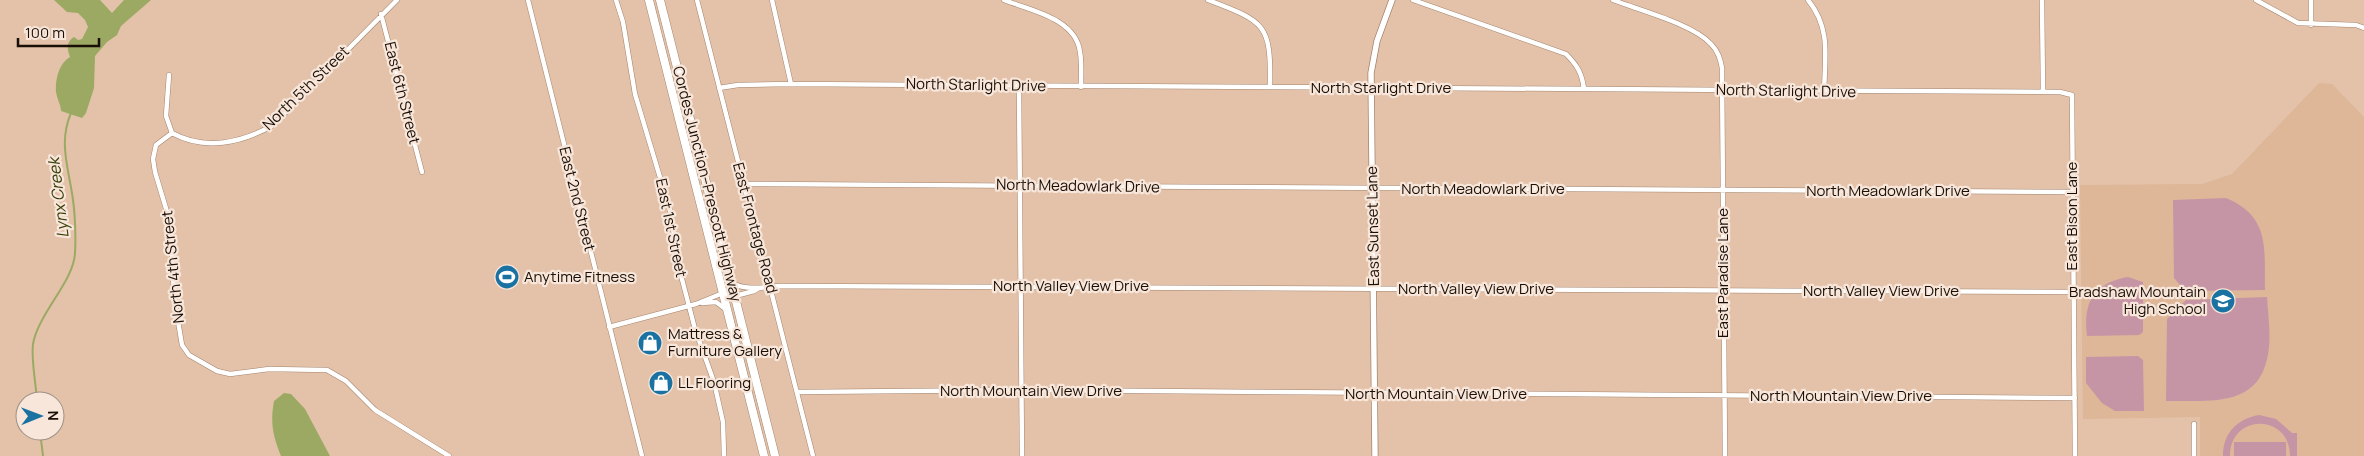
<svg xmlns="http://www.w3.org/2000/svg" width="2364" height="456" font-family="Manrope,sans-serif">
	<rect width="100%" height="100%" fill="#e3c2a9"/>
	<!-- built -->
	<path fill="#deb698" d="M 2319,83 L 2332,84 L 2364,117 L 2364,456 L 2200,456 L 2200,417 L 2083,419 L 2080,185 L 2202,184 L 2232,174 Z"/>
	<!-- green -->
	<path fill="#c695a5" d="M 2226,198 C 2271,217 2264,249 2265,290 L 2185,291 L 2174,278 L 2173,200 Z
		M 2128,277 L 2143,282 L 2143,332 L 2139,335 L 2087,336 C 2083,303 2093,283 2128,277 Z
		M 2267,297 C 2268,316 2272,340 2267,359 C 2256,409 2205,400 2166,401 L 2167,319 L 2186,300 Z
		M 2138,356 L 2143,360 L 2144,411 L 2115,411 L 2102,403 L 2086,383 L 2086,357 Z
		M 2259,415 L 2276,419 L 2292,433 L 2297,433 L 2297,456 L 2290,456 C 2290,413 2230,413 2230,456 L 2223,456 C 2223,433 2237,419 2259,415 Z
		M 2234,442 L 2286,442 L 2286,456 L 2234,456 Z"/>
	<!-- water -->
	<path fill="#9ba963" d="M 54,0 L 100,0 L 112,13 L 124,0 L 151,0 L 121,26 L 117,35 L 107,42 L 95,56 L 94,88 L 86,113 L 82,118 L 61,111 C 61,105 57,99 56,92 C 55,80 59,63 70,57 C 67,49 66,42 74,37 L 78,40 L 82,39 L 88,27 L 85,20 L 78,13 L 67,12 Z
		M 284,393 L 291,394 L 305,409 L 330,456 L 281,456 C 273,436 270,423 274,401 Z"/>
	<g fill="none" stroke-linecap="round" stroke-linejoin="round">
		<!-- stream -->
		<path stroke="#9ba963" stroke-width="2" d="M 37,401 C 36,383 31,361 33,344 C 38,314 74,281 75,253 C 76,238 75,214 73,200 C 69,169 58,143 71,113
			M 40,431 L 43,456"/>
		<defs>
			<path id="minor" d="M 528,0 L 642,456
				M 616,0 L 623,22 L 635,94 L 671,214 L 678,264 L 695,329 L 714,382 L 723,422 L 724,456
				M 697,0 L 813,456
				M 772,0 L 791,84
				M 1004,0 C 1029,10 1076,18 1080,52 C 1082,63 1081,75 1081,87
				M 1208,0 C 1266,22 1271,24 1270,87
				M 1413,0 L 1566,54 C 1577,65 1582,73 1584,89
				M 1613,0 C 1639,10 1693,24 1711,44 C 1718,51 1720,58 1722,68 L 1725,456
				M 1808,0 C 1831,28 1825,57 1824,92
				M 2042,0 L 2043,91
				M 2256,0 L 2298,23 L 2356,25 L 2364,28
				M 2311,0 L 2311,25
				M 381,14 L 422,172
				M 169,75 L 166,116 L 172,133 C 205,151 242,143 273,125 L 397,0
				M 1019,86 L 1022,456
				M 719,88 L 738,85 L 791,84 L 2060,92 L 2072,95 L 2075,456
				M 172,133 L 156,145 L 153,159 L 155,172 L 171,225 L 174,297 L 182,345 L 189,355 L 217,371 L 230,374 L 269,369 L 327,370 L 346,381 L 375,410 L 449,456
				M 744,184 L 2072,192
				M 732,283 C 746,291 765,287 781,286 L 2073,292
				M 702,303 L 716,302 L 724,308
				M 609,327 L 696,304 L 723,293 L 735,296 L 754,291 L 759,288
				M 797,392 L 1022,390 L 2075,398
				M 2194,424 L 2194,456"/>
			<path id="tertiary" d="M 1375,456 L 1371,73 L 1377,41 L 1392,0"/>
			<path id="primary" d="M 649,0 L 764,456
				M 660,0 L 775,456"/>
		</defs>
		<!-- minor casing -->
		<use href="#minor" stroke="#a4846d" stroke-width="5.5"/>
		<!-- tertiary casing -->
		<use href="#tertiary" stroke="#a4846d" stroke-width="7"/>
		<!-- primary casing -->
		<use href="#primary" stroke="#a4846d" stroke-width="9"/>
		<!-- minor -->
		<use href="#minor" stroke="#fff" stroke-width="4.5"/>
		<!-- tertiary -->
		<use href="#tertiary" stroke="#fff" stroke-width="5.5"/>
		<!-- primary -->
		<use href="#primary" stroke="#fff" stroke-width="8"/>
	</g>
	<!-- icons -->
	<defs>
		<symbol id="stadium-disc" viewBox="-11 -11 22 22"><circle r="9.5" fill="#1972a1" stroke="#f7e6d9"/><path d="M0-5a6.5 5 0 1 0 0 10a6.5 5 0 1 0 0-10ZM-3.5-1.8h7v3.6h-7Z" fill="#fff"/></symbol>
		<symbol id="school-disc" viewBox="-11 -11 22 22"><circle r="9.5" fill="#1972a1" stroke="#f7e6d9"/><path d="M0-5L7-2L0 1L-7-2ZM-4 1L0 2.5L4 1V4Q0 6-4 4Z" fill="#fff"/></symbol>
		<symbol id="shop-disc" viewBox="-11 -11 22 22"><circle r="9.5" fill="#1972a1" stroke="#f7e6d9"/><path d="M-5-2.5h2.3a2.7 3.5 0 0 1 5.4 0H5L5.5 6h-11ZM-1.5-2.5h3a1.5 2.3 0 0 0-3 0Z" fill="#fff"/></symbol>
	</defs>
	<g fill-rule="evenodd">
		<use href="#stadium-disc" x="493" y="263" width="28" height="28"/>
		<use href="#school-disc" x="2209" y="287" width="28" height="28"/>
		<use href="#shop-disc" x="636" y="329" width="28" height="28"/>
		<use href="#shop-disc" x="647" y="369" width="28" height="28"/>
	</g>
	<g text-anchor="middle" stroke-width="4.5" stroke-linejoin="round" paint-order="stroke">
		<!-- street labels -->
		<g font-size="15" fill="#1a0f06" stroke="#f7e6d9">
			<text transform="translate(976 85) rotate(1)" y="5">North Starlight Drive</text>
			<text transform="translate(306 88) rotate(-44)" y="5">North 5th Street</text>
			<text x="1381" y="93">North Starlight Drive</text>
			<text transform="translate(1786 91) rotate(1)" y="5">North Starlight Drive</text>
			<text transform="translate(402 93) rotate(76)" y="5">East 6th Street</text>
			<text transform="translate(707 184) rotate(76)" y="5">Cordes Junction–Prescott Highway</text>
			<text transform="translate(1078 186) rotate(1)" y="5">North Meadowlark Drive</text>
			<text x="1483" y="194">North Meadowlark Drive</text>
			<text x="1888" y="196">North Meadowlark Drive</text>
			<text transform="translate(577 199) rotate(76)" y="5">East 2nd Street</text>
			<text transform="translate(2072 216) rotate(-90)" y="5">East Bison Lane</text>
			<text transform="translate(1373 226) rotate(-91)" y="5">East Sunset Lane</text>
			<text transform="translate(671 228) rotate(78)" y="5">East 1st Street</text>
			<text transform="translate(755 228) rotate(75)" y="5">East Frontage Road</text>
			<text transform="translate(173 267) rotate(-96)" y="5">North 4th Street</text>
			<text transform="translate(1723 273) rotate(-90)" y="5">East Paradise Lane</text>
			<text x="1071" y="291">North Valley View Drive</text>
			<text x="1476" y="294">North Valley View Drive</text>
			<text x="1881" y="296">North Valley View Drive</text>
			<text x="1031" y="396">North Mountain View Drive</text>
			<text x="1436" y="399">North Mountain View Drive</text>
			<text x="1841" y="401">North Mountain View Drive</text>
		</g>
		<!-- poi labels -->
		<g font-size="15" fill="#1a0f06" stroke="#f7e6d9" text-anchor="start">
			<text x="524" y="282">Anytime Fitness</text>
			<text x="2206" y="297" text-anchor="end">Bradshaw Mountain<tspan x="2206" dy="17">High School</tspan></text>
			<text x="668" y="339">Mattress &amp;<tspan x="668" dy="17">Furniture Gallery</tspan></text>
			<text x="678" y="388">LL Flooring</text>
		</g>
		<!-- water labels -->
		<g font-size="16" font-style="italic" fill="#373f09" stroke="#f7e6d9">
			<text transform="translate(58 198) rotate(-97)" y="6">Lynx Creek</text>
		</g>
	</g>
	<!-- north arrow -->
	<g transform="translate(40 416) rotate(89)"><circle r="24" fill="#f7e6d9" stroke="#9f9085"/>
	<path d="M0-4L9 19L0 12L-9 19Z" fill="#1972a1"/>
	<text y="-8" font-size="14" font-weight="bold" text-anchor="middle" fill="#1a0f06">N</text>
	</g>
	<!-- scale -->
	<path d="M18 38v8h81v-8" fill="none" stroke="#1a0f06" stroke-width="2.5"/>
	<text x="25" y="38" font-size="15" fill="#1a0f06" stroke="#f7e6d9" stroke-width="4" paint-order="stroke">100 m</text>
</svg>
